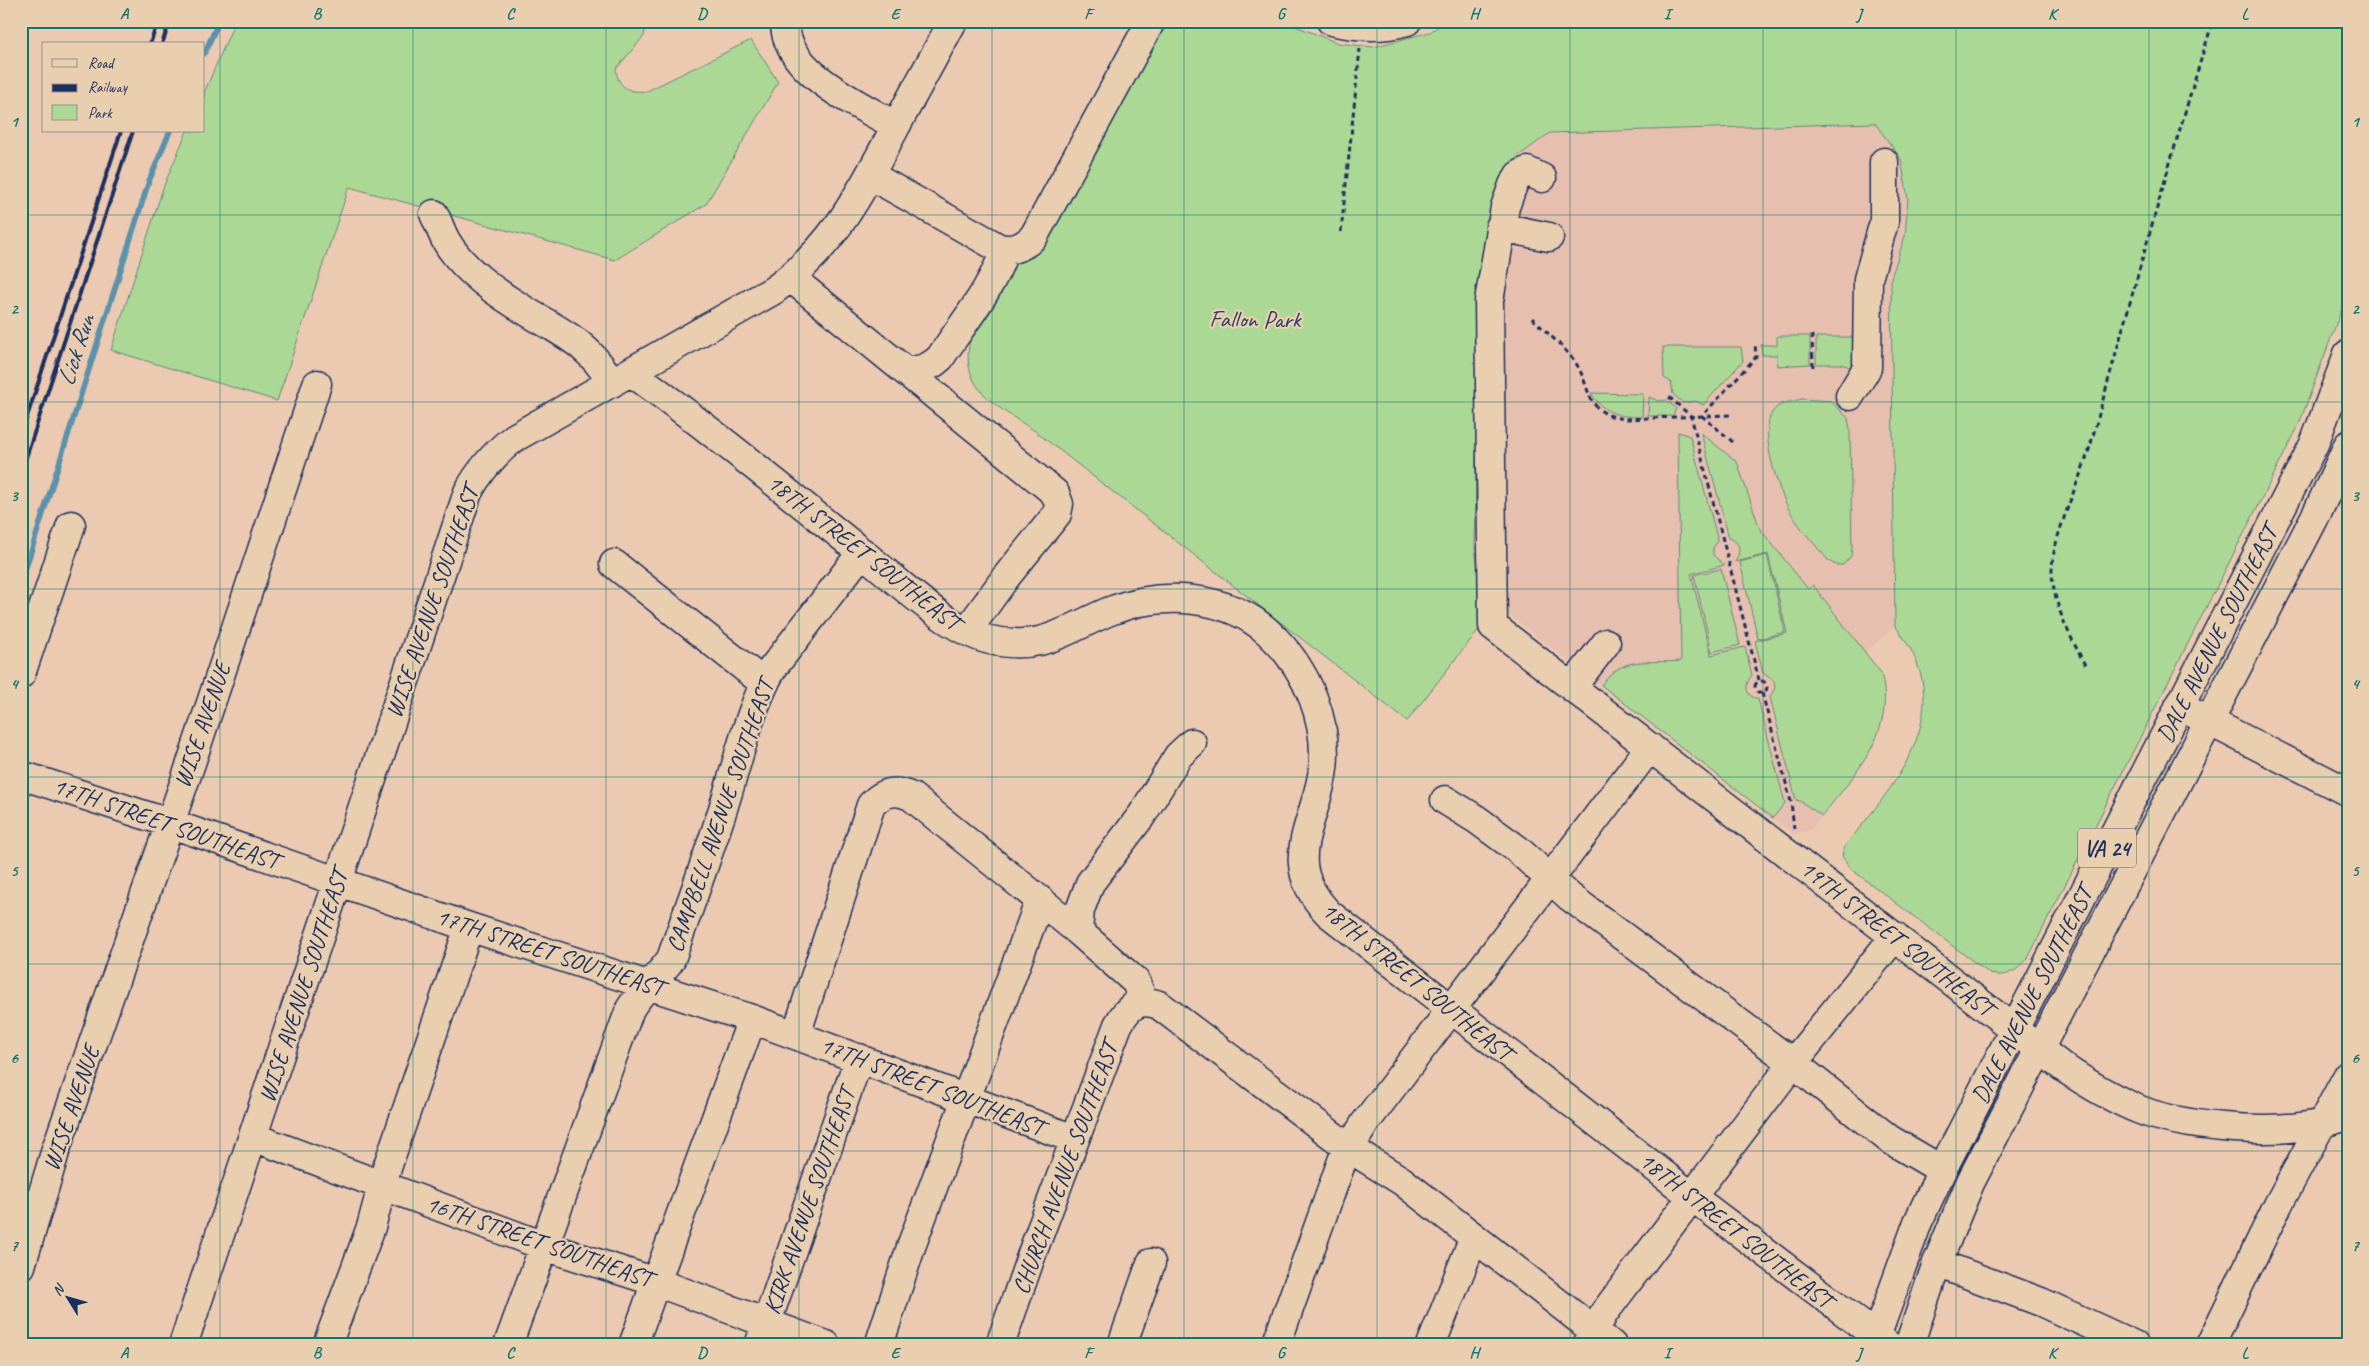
<svg xmlns="http://www.w3.org/2000/svg" width="2369" height="1366" font-family="Caveat,sans-serif">
	<rect width="100%" height="100%" fill="#eccab1"/>
	<filter id="ink" filterUnits="userSpaceOnUse"><feTurbulence type="fractalNoise" baseFrequency=".02" numOctaves="2"/><feDisplacementMap in="SourceGraphic" scale="10" xChannelSelector="R" yChannelSelector="G"/><feConvolveMatrix kernelMatrix="1 2 1 2 8 2 1 2 1" color-interpolation-filters="sRGB"/></filter>
	<g filter="url(#ink)">
		<!-- built -->
		<path fill="#e7bfaf" d="M 1875,123 L 1901,159 L 1908,199 L 1905,236 L 1891,278 L 1895,626 L 1865,653 L 1881,673 L 1885,687 L 1883,720 L 1874,747 L 1811,830 L 1794,834 L 1483,595 L 1475,549 L 1478,292 L 1503,180 L 1518,157 L 1550,133 Z"/>
		<!-- green -->
		<path fill="#acd896" stroke="#64847a" d="M 235,21 L 634,21 L 646,23 L 644,36 L 616,69 C 618,88 629,93 647,91 L 751,40 L 778,82 L 706,204 L 615,260 L 349,187 L 277,401 L 111,350 L 163,188 L 187,131 L 204,131 L 204,93 Z
			M 1164,21 L 1283,21 L 1338,43 L 1373,47 L 1430,32 L 1446,21 L 2348,21 L 2348,292 L 2298,427 L 2028,958 C 2017,971 2007,978 1990,974 L 1851,869 L 1842,856 L 1844,847 C 1899,780 1962,709 1895,626 L 1891,278 L 1905,236 L 1908,199 L 1901,159 L 1875,123 L 1550,133 L 1517,157 L 1503,180 L 1478,292 L 1475,549 L 1487,619 L 1407,721 L 1035,431 C 1017,419 996,408 982,392 C 946,352 989,299 1010,263 L 1033,257 L 1042,246 Z
			M 1777,336 L 1810,336 L 1810,364 L 1778,366 L 1777,355 L 1762,355 L 1761,345 L 1777,345 Z
			M 1816,337 L 1858,337 L 1853,368 L 1841,364 L 1816,364 Z
			M 1663,347 L 1741,347 L 1743,361 L 1703,405 L 1696,401 L 1683,403 L 1673,394 L 1671,382 L 1664,378 Z
			M 1591,393 L 1643,394 L 1642,417 C 1620,417 1603,414 1591,393 Z
			M 1649,397 L 1658,401 L 1666,400 L 1676,408 L 1673,416 L 1648,416 Z
			M 1802,399 L 1831,401 L 1848,418 L 1850,429 L 1852,549 L 1851,556 L 1843,565 L 1836,565 L 1829,561 C 1816,546 1801,530 1791,513 C 1779,494 1754,423 1777,407 C 1784,402 1794,401 1802,399 Z
			M 1678,432 L 1690,436 L 1718,541 L 1713,548 L 1713,555 L 1724,565 L 1691,574 L 1711,655 L 1745,647 L 1752,675 C 1744,685 1745,696 1758,699 L 1785,803 L 1773,818 L 1601,685 C 1623,654 1648,664 1681,661 Z
			M 1701,433 L 1737,462 L 1760,529 L 1808,589 L 1813,585 L 1881,673 C 1897,732 1855,774 1822,816 L 1800,801 L 1796,800 L 1770,697 L 1775,688 L 1774,681 L 1763,673 L 1755,641 L 1787,633 L 1768,554 L 1735,562 C 1741,552 1741,542 1729,538 Z
			M 1767,555 L 1785,632 L 1758,639 L 1740,562 Z
			M 1721,569 L 1740,645 L 1712,652 L 1694,575 Z"/>
		<g fill="none" stroke-linecap="round" stroke-linejoin="round">
			<!-- stream -->
			<path stroke="#5a92ab" stroke-width="5.5" d="M 204,54 L 219,21
				M 21,583 L 149,181 L 170,131"/>
			<defs>
				<path id="minor" d="M 785,21 C 783,72 859,104 896,126
					M 1331,21 C 1356,27 1383,28 1407,21
					M 870,175 L 999,248 C 1014,251 1024,247 1034,236 L 1151,21
					M 1542,178 L 1527,171 L 1519,175 L 1513,185 L 1505,207 L 1489,301 L 1493,626 L 2064,1068 C 2088,1084 2113,1099 2140,1110 C 2183,1127 2262,1133 2307,1126 C 2321,1124 2334,1120 2348,1116
					M 434,214 C 438,222 441,231 445,239 C 460,266 492,290 518,306 C 558,332 586,339 612,383
					M 1500,227 L 1549,237
					M 791,278 L 1055,493 L 1059,504 L 1057,514 L 1006,577 L 967,631
					M 905,371 C 920,371 929,368 940,358 C 963,323 992,289 1005,249
					M 631,372 C 709,428 784,490 860,551 C 895,578 947,630 990,640 C 1043,652 1064,630 1110,611 C 1161,591 1227,594 1269,633 C 1307,668 1331,724 1322,776 C 1312,831 1281,863 1328,913 L 1703,1205 L 1888,1345
					M 1850,396 L 1867,368 L 1868,279 L 1884,222 L 1884,162
					M 614,564 L 764,683
					M 21,674 L 71,525
					M 1572,687 L 1606,643
					M 2179,706 L 2348,792
					M 21,775 L 169,823 L 469,927 L 752,1019 L 1074,1139
					M 1445,800 L 1476,819 L 1517,849 L 1570,897 L 1793,1063 L 1889,1139 L 1942,1170
					M 1143,1001 L 1136,982 L 1078,931 L 1080,910 L 1090,883 L 1142,815 L 1178,756 L 1192,743
					M 796,1035 L 871,805 C 884,791 896,789 912,797 L 1078,931
					M 253,1137 L 544,1246 L 656,1282 L 826,1345
					M 1937,1263 L 2041,1302 L 2134,1345
					M 21,1266 L 56,1149 L 189,769 L 317,384
					M 183,1345 L 468,492 C 480,470 494,454 514,438 L 774,290 C 835,246 860,193 895,128 C 914,92 934,57 953,21
					M 327,1345 L 371,1227 L 387,1168 L 469,927
					M 508,1345 L 630,1009 C 641,990 658,978 671,959 C 687,913 704,867 719,821 C 736,771 746,716 772,669 L 862,552
					M 633,1345 L 752,1019
					M 759,1345 L 859,1058
					M 879,1345 L 912,1244 L 1040,900
					M 1000,1345 L 1034,1248 L 1118,1025 C 1128,1007 1138,997 1159,1005 L 1349,1148 L 1402,1181 L 1612,1345
					M 1122,1345 L 1151,1263
					M 1276,1345 L 1342,1161 L 1365,1123 L 1650,747
					M 1431,1345 L 1474,1237
					M 1587,1345 L 1604,1313 L 1793,1063 L 1895,936
					M 2210,1345 L 2278,1205 L 2348,1075"/>
				<path id="major" d="M 1873,1345 L 1918,1222 L 1942,1170 L 2314,444 L 2348,354
					M 1909,1345 L 1937,1263 L 1970,1183 L 2319,509 L 2348,445"/>
			</defs>
			<!-- minor casing -->
			<use href="#minor" stroke="#1b2f5e" stroke-width="31"/>
			<!-- major casing -->
			<use href="#major" stroke="#1b2f5e" stroke-width="31"/>
			<!-- path -->
			<path stroke="#1b2f5e" stroke-width="3" stroke-dasharray="5 4" stroke-linecap="butt" d="M 1341,232 L 1360,49
				M 1532,318 C 1546,332 1562,345 1573,359 C 1593,385 1581,413 1625,419 L 1730,415
				M 1812,335 L 1813,368
				M 1669,397 L 1691,416 L 1759,680
				M 1733,442 L 1702,416 L 1756,357 L 1755,344
				M 2085,665 C 2070,635 2052,604 2052,569 C 2053,534 2081,479 2091,443 C 2130,302 2169,161 2213,21
				M1755 687a6 6 0 1 1 12 0a6 6 0 1 1-12 0Z
				M 1762,693 L 1791,802 L 1794,829"/>
			<!-- minor -->
			<use href="#minor" stroke="#e9ceb0" stroke-width="28"/>
			<!-- major -->
			<use href="#major" stroke="#e9ceb0" stroke-width="28"/>
			<!-- rail -->
			<path stroke="#1b2f5e" stroke-width="4" d="M 150,44 L 158,21
				M 162,44 L 170,21
				M 21,435 L 121,131
				M 21,473 L 133,131"/>
		</g>
	</g>
	<!-- grid -->
	<path fill="none" stroke="#0f766e" stroke-width="1" stroke-opacity="0.55" d="M 220,21 L 220,1345M 413,21 L 413,1345M 606,21 L 606,1345M 799,21 L 799,1345M 992,21 L 992,1345M 1184,21 L 1184,1345M 1377,21 L 1377,1345M 1570,21 L 1570,1345M 1763,21 L 1763,1345M 1956,21 L 1956,1345M 2149,21 L 2149,1345M 21,215 L 2348,215M 21,402 L 2348,402M 21,589 L 2348,589M 21,777 L 2348,777M 21,964 L 2348,964M 21,1151 L 2348,1151"/>
	<g text-anchor="middle" stroke-width="4.5" stroke-linejoin="round" paint-order="stroke">
		<!-- shield labels -->
		<rect fill="#e9ceb0" stroke="#595f77" stroke-width="1" x="2078" y="828.5" width="58" height="39" rx="4"/>
		<g font-size="22" font-weight="bold" fill="#1b2f5e">
			<text x="2107" y="856">VA 24</text>
		</g>
		<!-- park labels -->
		<g font-size="24" fill="#2a4064" stroke="#e9ceb0">
			<text x="1255" y="327">Fallon Park</text>
		</g>
		<!-- street labels -->
		<g font-size="24" fill="#1b2f5e" stroke="#e9ceb0">
			<text transform="translate(864 552) rotate(38)" y="8">18TH STREET SOUTHEAST</text>
			<text transform="translate(432 602) rotate(-71)" y="8">WISE AVENUE SOUTHEAST</text>
			<text transform="translate(2217 634) rotate(-63)" y="8">DALE AVENUE SOUTHEAST</text>
			<text transform="translate(202 725) rotate(-71)" y="8">WISE AVENUE</text>
			<text transform="translate(720 816) rotate(-71)" y="8">CAMPBELL AVENUE SOUTHEAST</text>
			<text transform="translate(166 823) rotate(19)" y="8">17TH STREET SOUTHEAST</text>
			<text transform="translate(1897 938) rotate(38)" y="8">19TH STREET SOUTHEAST</text>
			<text transform="translate(550 952) rotate(18)" y="8">17TH STREET SOUTHEAST</text>
			<text transform="translate(1417 981) rotate(39)" y="8">18TH STREET SOUTHEAST</text>
			<text transform="translate(303 986) rotate(-72)" y="8">WISE AVENUE SOUTHEAST</text>
			<text transform="translate(2032 995) rotate(-63)" y="8">DALE AVENUE SOUTHEAST</text>
			<text transform="translate(932 1086) rotate(21)" y="8">17TH STREET SOUTHEAST</text>
			<text transform="translate(71 1108) rotate(-71)" y="8">WISE AVENUE</text>
			<text transform="translate(1065 1168) rotate(-70)" y="8">CHURCH AVENUE SOUTHEAST</text>
			<text transform="translate(809 1201) rotate(-71)" y="8">KIRK AVENUE SOUTHEAST</text>
			<text transform="translate(1736 1230) rotate(38)" y="8">18TH STREET SOUTHEAST</text>
			<text transform="translate(539 1241) rotate(19)" y="8">16TH STREET SOUTHEAST</text>
		</g>
		<!-- water labels -->
		<g font-size="25" font-style="italic" fill="#26406b" stroke="#e9ceb0">
			<text transform="translate(75 350) rotate(-72)" y="9">Lick Run</text>
		</g>
	</g>
	<!-- margin -->
	<rect width="2369" height="1366" fill="none" stroke="#e9ceb0" stroke-width="55"/>
	<!-- legend -->
	<rect x="42" y="42" width="162" height="90" fill="#e9ceb0" stroke="#978e8f"/>
	<rect x="52" y="59" width="25" height="8" fill="#e9ceb0" stroke="#978e8f"/>
	<text x="88" y="68" font-size="15" fill="#1b2f5e">Road</text>
	<rect x="52" y="84" width="25" height="8" fill="#1b2f5e" stroke="#978e8f"/>
	<text x="88" y="92" font-size="15" fill="#1b2f5e">Railway</text>
	<rect x="52" y="105" width="25" height="15" fill="#acd896" stroke="#978e8f"/>
	<text x="88" y="118" font-size="15" fill="#1b2f5e">Park</text>
	<!-- north arrow -->
	<g transform="translate(68 1298) rotate(307)" stroke="#e9ceb0" stroke-width="4" paint-order="stroke">
	<path d="M0-4L9 19L0 12L-9 19Z" fill="#1b2f5e"/>
	<text y="-8" font-size="14" font-weight="bold" text-anchor="middle" fill="#1b2f5e">N</text>
	</g>
	<rect x="28" y="28" width="2314" height="1310" fill="none" stroke="#0f766e" stroke-width="2"/>
	<g font-size="16" text-anchor="middle" font-weight="bold" fill="#0f766e">
		<text x="124" y="19">A</text>
		<text x="317" y="19">B</text>
		<text x="510" y="19">C</text>
		<text x="702" y="19">D</text>
		<text x="895" y="19">E</text>
		<text x="1088" y="19">F</text>
		<text x="1281" y="19">G</text>
		<text x="1474" y="19">H</text>
		<text x="1667" y="19">I</text>
		<text x="1859" y="19">J</text>
		<text x="2052" y="19">K</text>
		<text x="2245" y="19">L</text>
		<text x="14" y="127">1</text>
		<text x="2355" y="127">1</text>
		<text x="14" y="314">2</text>
		<text x="2355" y="314">2</text>
		<text x="14" y="501">3</text>
		<text x="2355" y="501">3</text>
		<text x="14" y="689">4</text>
		<text x="2355" y="689">4</text>
		<text x="14" y="876">5</text>
		<text x="2355" y="876">5</text>
		<text x="14" y="1063">6</text>
		<text x="2355" y="1063">6</text>
		<text x="14" y="1251">7</text>
		<text x="2355" y="1251">7</text>
		<text x="124" y="1358">A</text>
		<text x="317" y="1358">B</text>
		<text x="510" y="1358">C</text>
		<text x="702" y="1358">D</text>
		<text x="895" y="1358">E</text>
		<text x="1088" y="1358">F</text>
		<text x="1281" y="1358">G</text>
		<text x="1474" y="1358">H</text>
		<text x="1667" y="1358">I</text>
		<text x="1859" y="1358">J</text>
		<text x="2052" y="1358">K</text>
		<text x="2245" y="1358">L</text>
	</g>
</svg>
